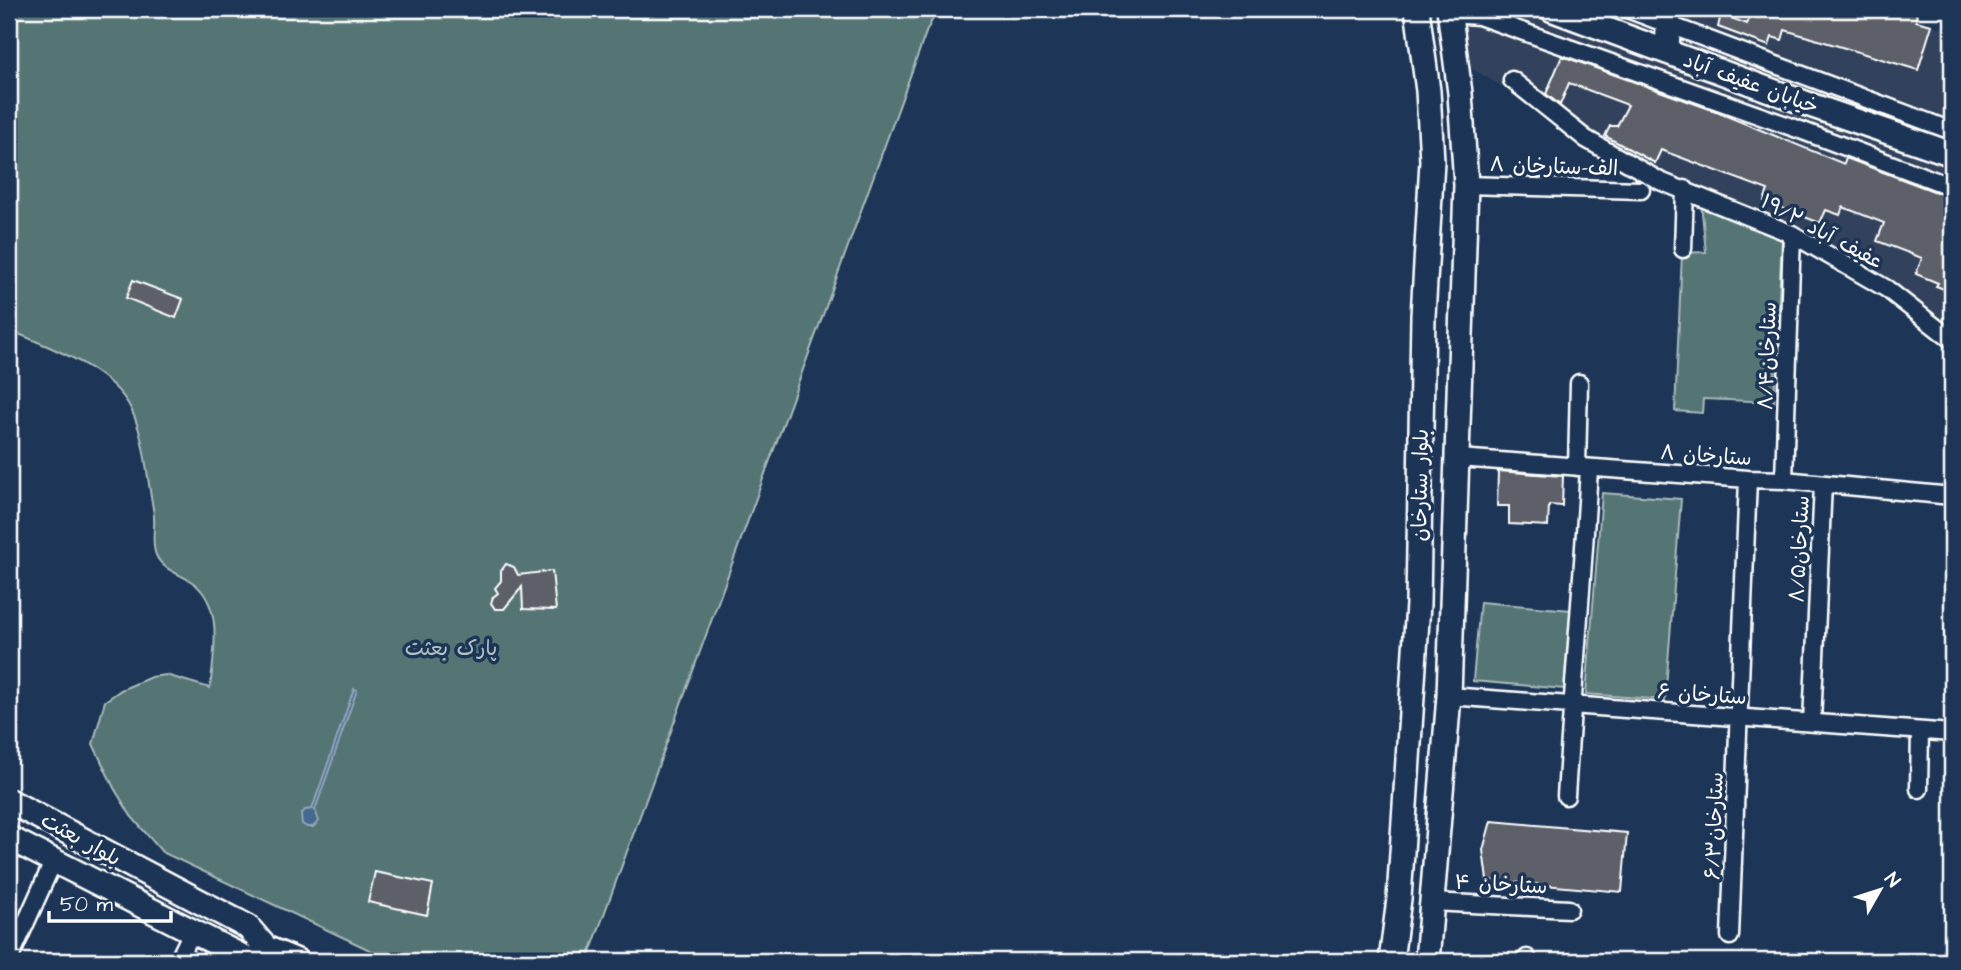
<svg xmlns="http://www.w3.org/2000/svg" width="1961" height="970" font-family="'Architects Daughter','Playpen Sans Arabic',sans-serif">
	<rect width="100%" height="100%" fill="#1d3557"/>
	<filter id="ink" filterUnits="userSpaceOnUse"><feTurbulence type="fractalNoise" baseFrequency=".0143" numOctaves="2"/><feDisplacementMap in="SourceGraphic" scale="14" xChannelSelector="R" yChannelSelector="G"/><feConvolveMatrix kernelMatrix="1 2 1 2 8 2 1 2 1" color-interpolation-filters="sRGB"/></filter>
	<g filter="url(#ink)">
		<!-- built -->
		<path fill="#30425c" d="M 1436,9 L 1849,9 L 1932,25 L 1952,31 L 1952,335 L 1817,245 L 1666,179 L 1438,50 Z"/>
		<!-- green -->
		<path fill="#557575" stroke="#aababa" stroke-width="2" d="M 9,9 L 938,9 L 927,30 L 587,961 L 393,961 L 162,852 L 131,816 L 114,788 L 93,744 L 105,701 L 121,690 L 151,677 L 166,675 L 210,688 C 214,653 225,602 189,580 C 177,573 162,569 156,555 C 151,543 155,530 154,518 C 154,511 152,504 151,497 C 146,468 144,436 131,409 C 111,368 49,347 9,330 Z
			M 1701,203 L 1782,237 L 1774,402 L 1703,399 L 1702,413 L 1675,411 L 1682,253 L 1706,252 Z
			M 1602,493 L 1681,499 L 1665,700 L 1586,694 Z
			M 1480,602 L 1571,610 L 1564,689 L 1473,681 Z"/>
		<!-- water -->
		<path fill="#47698e" stroke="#91a5bb" stroke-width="2" d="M 354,689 L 357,690 L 315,810 L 319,821 L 313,827 L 307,827 L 302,824 L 301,815 L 305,810 L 312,809 Z"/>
		<!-- building -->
		<path fill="#5d6168" stroke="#fff" stroke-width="2" d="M 1752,9 L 1917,9 L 1916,21 L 1932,25 L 1918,70 L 1785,30 L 1782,40 L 1772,37 L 1769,46 L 1718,27 L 1721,14 L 1747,24 Z
			M 1562,56 L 1707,108 L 1844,164 L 1846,158 L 1952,198 L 1952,292 L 1936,286 L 1938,283 L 1916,274 L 1922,258 L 1877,241 L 1884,223 L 1843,207 L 1840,215 L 1826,210 L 1820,223 L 1764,201 L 1768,190 L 1661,150 L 1655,163 L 1605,136 L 1610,126 L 1617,126 L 1628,105 L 1569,83 L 1560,105 L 1546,94 Z
			M 133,280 L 183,299 L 176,318 L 126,298 Z
			M 1498,471 L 1563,476 L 1562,506 L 1549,505 L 1548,526 L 1509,524 L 1509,506 L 1497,506 Z
			M 506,564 L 514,567 L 518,575 L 552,571 L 556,610 L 523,609 L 522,587 L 504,609 L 495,609 L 491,603 L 493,597 L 498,593 L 495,588 L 501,581 L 501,571 Z
			M 1491,821 L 1627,833 L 1622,892 L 1487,880 L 1483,850 Z
			M 375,872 L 433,884 L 427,915 L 368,902 Z"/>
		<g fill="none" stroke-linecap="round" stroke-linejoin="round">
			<defs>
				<path id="street" d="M 1627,9 L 1952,131
					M 1450,14 L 1479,16 L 1803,131 L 1952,187
					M 1512,80 L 1586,139 L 1660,181 L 1792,234 L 1887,289 L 1952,340
					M 1466,185 L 1641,190
					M 1683,249 L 1685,189
					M 1458,458 L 1748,479 L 1784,480 L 1952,496
					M 1577,467 L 1579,383
					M 1784,480 L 1792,234
					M 1449,696 L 1952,733
					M 1812,722 L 1823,484
					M 1919,789 L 1920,731
					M 1566,796 C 1573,687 1583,578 1589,468
					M 1432,902 L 1569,909
					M 1730,936 L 1748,479
					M 9,960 L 54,860
					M 178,961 L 192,932
					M 1527,961 L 1527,958"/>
				<path id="secondary" d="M 1551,9 L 1813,106 L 1952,154
					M 1667,52 L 1669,9
					M 9,801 L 248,927 L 266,948 L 297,961
					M 9,838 L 251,961
					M 1391,961 L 1399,899 L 1418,604 L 1423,316 L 1432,161 L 1428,91 L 1417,9
					M 1427,961 L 1449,696 L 1466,185 L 1460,93 L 1449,9"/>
			</defs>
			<!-- street casing -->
			<use href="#street" stroke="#fff" stroke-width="21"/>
			<!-- secondary casing -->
			<use href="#secondary" stroke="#fff" stroke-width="28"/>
			<!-- street -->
			<use href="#street" stroke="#1d3557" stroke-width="16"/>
			<!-- secondary -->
			<use href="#secondary" stroke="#1d3557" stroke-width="23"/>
		</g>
	</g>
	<g text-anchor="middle" stroke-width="7" stroke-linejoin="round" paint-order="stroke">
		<!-- street labels -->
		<g font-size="21" fill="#fff" stroke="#1d3557">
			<text transform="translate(1751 83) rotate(20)" y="7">خیابان عفیف آباد</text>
			<text transform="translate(1554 166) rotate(2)" y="7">۸ الف-ستارخان</text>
			<text transform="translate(1822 231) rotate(28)" y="7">عفیف آباد ۱۹/۲</text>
			<text transform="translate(1767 356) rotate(-88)" y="7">ستارخان۸/۴</text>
			<text transform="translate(1706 455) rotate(4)" y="7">ستارخان ۸</text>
			<text transform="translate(1420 485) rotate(-89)" y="7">بلوار ستارخان</text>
			<text transform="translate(1799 549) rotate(-87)" y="7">ستارخان۸/۵</text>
			<text transform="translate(1702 694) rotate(4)" y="7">ستارخان ۶</text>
			<text transform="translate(1714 826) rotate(-88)" y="7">ستارخان۶/۳</text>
			<text transform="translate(81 839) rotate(29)" y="7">بلوار بعثت</text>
			<text transform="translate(1501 884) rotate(3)" y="7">۴ ستارخان</text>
		</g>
		<!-- park labels -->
		<g font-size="21" fill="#b2c1c1" stroke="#1d3557">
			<text x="451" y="655">پارک بعثت</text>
		</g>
	</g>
	<!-- margin -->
	<rect width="1961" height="970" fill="none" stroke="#1d3557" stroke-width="35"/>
	<rect x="18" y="18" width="1926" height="935" fill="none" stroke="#fff" stroke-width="2.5" filter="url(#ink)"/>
	<!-- north arrow -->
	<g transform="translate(1880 890) rotate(51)" stroke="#1d3557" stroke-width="5" paint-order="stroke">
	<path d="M0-5L12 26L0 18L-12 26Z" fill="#ffffff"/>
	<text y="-10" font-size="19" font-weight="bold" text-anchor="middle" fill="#ffffff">N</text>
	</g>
	<!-- scale -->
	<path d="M49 911v10h122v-10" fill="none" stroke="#ffffff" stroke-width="3.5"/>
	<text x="60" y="911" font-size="21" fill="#ffffff" stroke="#1d3557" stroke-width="5" paint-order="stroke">50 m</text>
</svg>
